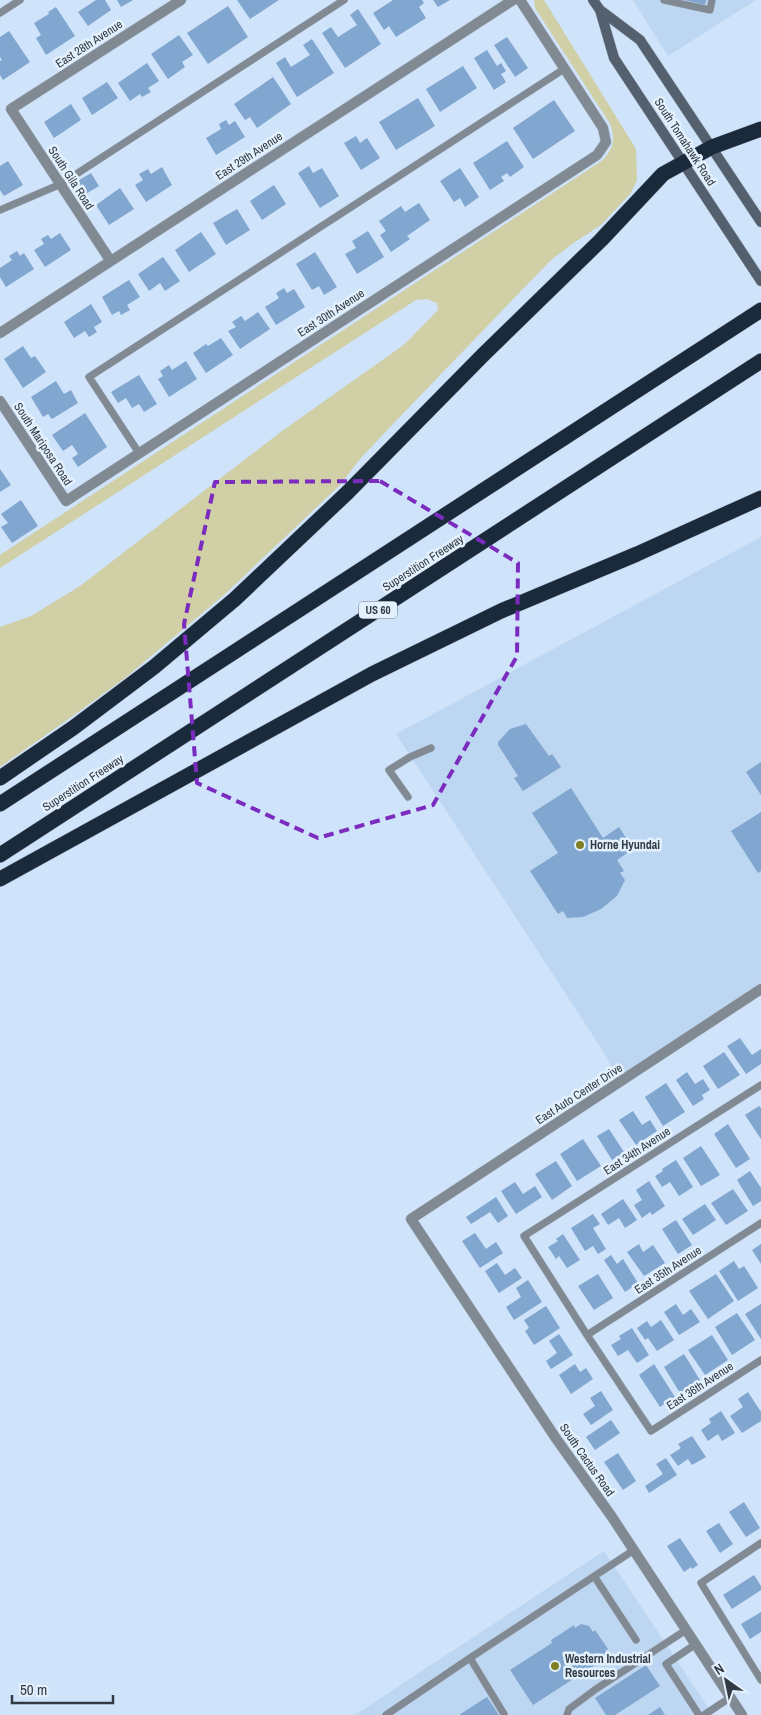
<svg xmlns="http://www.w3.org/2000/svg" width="761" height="1715" font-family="'Archivo Narrow',sans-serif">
	<rect width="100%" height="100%" fill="#cfe3fa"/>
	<!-- built -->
	<path fill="#bdd6f1" d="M 633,0 L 756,0 L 668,56 Z
		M 761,537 L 761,989 L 619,1082 L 603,1051 L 396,734 Z
		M 604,1551 L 713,1715 L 355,1715 Z"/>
	<!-- green -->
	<path fill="#d0cfa6" d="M 534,0 L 544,0 L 636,149 L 637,180 L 630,194 L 601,225 L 572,244 L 550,261 L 392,425 L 360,459 L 339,486 L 224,595 L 125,678 L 70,718 L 0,767 L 0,627 L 31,616 L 80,586 L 282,431 L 405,344 L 438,310 L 437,303 L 427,299 L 416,300 L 0,568 L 0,555 L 603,160 C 614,149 616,136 609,122 L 535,8 Z"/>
	<!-- building -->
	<path fill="#81a6cf" d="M 96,0 L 105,0 L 111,10 L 88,26 L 78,12 Z
		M 117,0 L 133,0 L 121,7 Z
		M 237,0 L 279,0 L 250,19 Z
		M 393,0 L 422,0 L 424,3 L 419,7 L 426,18 L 396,37 L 389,26 L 384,30 L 373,13 Z
		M 433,0 L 450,0 L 438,7 Z
		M 684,0 L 706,0 L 705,5 Z
		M 228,6 L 248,37 L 208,64 L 187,33 Z
		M 56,7 L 75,36 L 46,55 L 36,38 L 41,35 L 34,23 L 49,14 L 48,12 Z
		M 358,9 L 381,44 L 345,68 L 322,33 L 331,27 L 338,37 L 357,25 L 350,15 Z
		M 9,31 L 30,62 L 3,80 L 0,75 L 0,61 L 2,60 L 0,57 L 0,37 Z
		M 179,35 L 193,55 L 182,62 L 185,67 L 168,79 L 151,54 Z
		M 507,37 L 528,68 L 515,77 L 494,45 Z
		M 312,39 L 334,73 L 297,97 L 276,63 L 285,57 L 291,67 L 310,55 L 303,45 Z
		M 487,50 L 497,66 L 501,63 L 506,71 L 501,74 L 506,82 L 494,90 L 474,58 Z
		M 147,63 L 159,81 L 148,88 L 151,92 L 142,97 L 140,94 L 130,101 L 118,83 Z
		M 463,66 L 477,88 L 440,112 L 426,89 Z
		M 273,77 L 291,104 L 257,128 L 250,117 L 245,120 L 234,104 Z
		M 107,82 L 118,98 L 92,115 L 82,98 Z
		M 418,98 L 435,126 L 396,150 L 379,122 Z
		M 554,100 L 575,131 L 533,159 L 513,128 Z
		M 71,104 L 81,120 L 54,138 L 44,122 Z
		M 226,120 L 229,125 L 235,121 L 245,137 L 216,155 L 206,138 L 221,129 L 219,124 Z
		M 356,136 L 360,143 L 367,138 L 380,158 L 361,170 L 344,143 Z
		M 507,141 L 524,167 L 510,177 L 507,173 L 501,177 L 504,181 L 490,190 L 473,163 Z
		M 8,161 L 23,185 L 4,196 L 0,190 L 0,166 Z
		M 309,166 L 313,173 L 322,168 L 339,196 L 320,208 L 298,173 Z
		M 162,167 L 172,185 L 146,202 L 135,185 L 143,180 L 139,174 L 148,169 L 151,174 Z
		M 460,168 L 479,197 L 465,207 L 460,198 L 454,202 L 440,181 Z
		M 91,173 L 99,186 L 84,195 L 76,182 Z
		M 274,185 L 286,204 L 262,220 L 250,201 Z
		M 120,188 L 134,209 L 109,225 L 96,205 Z
		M 419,203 L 430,220 L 407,236 L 410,239 L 391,252 L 380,235 L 386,231 L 379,221 L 401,206 L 405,212 Z
		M 237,209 L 250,230 L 226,245 L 213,223 Z
		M 368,231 L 384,257 L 357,274 L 345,254 L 356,248 L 352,241 Z
		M 201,232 L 216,254 L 189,272 L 175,250 Z
		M 60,233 L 71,250 L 45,267 L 34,250 L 44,244 L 41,239 L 48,235 L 51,239 Z
		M 17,251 L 20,256 L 24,253 L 34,269 L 6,287 L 0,277 L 0,268 L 12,260 L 9,256 Z
		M 315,252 L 337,287 L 324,295 L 319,286 L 312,290 L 296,264 Z
		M 163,257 L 180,281 L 165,291 L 160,283 L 149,291 L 138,274 Z
		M 129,280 L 140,297 L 127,305 L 130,310 L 121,315 L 119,311 L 112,315 L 102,297 Z
		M 284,288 L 287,293 L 294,289 L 305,307 L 276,325 L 265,307 L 279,298 L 276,293 Z
		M 91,304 L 102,322 L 94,327 L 97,332 L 89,337 L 85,331 L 74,338 L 64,322 Z
		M 258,312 L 270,329 L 240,349 L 228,331 L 236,327 L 232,322 L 241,316 L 245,321 Z
		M 221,338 L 233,355 L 206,373 L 193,353 L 206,344 L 208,346 Z
		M 23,346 L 31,358 L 35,356 L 46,372 L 23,388 L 4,359 Z
		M 186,361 L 197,379 L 169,397 L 158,379 L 163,376 L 160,371 L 169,365 L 172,370 Z
		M 139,375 L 157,404 L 144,412 L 139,404 L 132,408 L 126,398 L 118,403 L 111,392 Z
		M 56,381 L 64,394 L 71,390 L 78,403 L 52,419 L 48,414 L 43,417 L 31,397 Z
		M 85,413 L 107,447 L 78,467 L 72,458 L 78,454 L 72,445 L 63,451 L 52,435 Z
		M 0,469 L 11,485 L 0,492 Z
		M 21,500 L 38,526 L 12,543 L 1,527 L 8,523 L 1,514 Z
		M 526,724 L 549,756 L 552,754 L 561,767 L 523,791 L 514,778 L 518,776 L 498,745 L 498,742 L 510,729 Z
		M 761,762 L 761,795 L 746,772 Z
		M 571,788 L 603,838 L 619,827 L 633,849 L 617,860 L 624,871 L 620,873 L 625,880 L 617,896 L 601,909 L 583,917 L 567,918 L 563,911 L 558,914 L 530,871 L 558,853 L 532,813 Z
		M 761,812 L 761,871 L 758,873 L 731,831 Z
		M 740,1038 L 752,1055 L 761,1049 L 761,1064 L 746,1074 L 727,1046 Z
		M 724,1052 L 740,1075 L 718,1089 L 703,1066 Z
		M 687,1072 L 695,1084 L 703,1079 L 710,1090 L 702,1095 L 704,1099 L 693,1106 L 676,1080 Z
		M 666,1083 L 685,1112 L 663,1126 L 645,1097 Z
		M 759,1106 L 761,1108 L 761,1139 L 745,1115 Z
		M 633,1111 L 642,1125 L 650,1120 L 657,1131 L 636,1145 L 619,1120 Z
		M 728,1124 L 750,1159 L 736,1168 L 714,1134 Z
		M 609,1129 L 624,1152 L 612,1160 L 597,1136 Z
		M 583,1139 L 601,1166 L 577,1181 L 560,1154 Z
		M 701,1146 L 720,1175 L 701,1186 L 683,1158 Z
		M 676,1160 L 693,1187 L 679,1196 L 670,1182 L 662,1187 L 655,1176 L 663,1171 L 662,1169 Z
		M 556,1161 L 572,1186 L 552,1200 L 535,1174 Z
		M 750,1171 L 761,1188 L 761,1201 L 753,1206 L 737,1180 Z
		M 649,1181 L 665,1206 L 652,1215 L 650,1212 L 642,1218 L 634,1205 L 642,1200 L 636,1190 Z
		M 515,1182 L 523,1194 L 535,1186 L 542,1197 L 516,1214 L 501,1191 Z
		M 733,1189 L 748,1211 L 726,1225 L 711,1203 Z
		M 496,1197 L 508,1216 L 498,1223 L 490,1212 L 471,1224 L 466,1217 Z
		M 623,1199 L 637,1220 L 625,1228 L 619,1218 L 608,1225 L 601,1214 Z
		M 705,1204 L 716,1220 L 693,1235 L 682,1219 Z
		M 593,1214 L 600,1224 L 593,1228 L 606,1249 L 598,1254 L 593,1246 L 585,1251 L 571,1228 Z
		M 676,1220 L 692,1245 L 678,1254 L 662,1229 Z
		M 475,1233 L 486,1249 L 496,1242 L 503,1253 L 480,1268 L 462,1241 Z
		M 563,1234 L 580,1260 L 567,1268 L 559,1256 L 556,1259 L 548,1247 L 558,1241 L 556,1239 Z
		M 639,1244 L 643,1252 L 653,1245 L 665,1263 L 644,1276 L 627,1252 Z
		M 761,1244 L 761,1264 L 752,1250 Z
		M 611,1255 L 617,1264 L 623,1259 L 638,1283 L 625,1292 L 604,1260 Z
		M 734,1261 L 739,1269 L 744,1266 L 758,1288 L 738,1301 L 719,1271 Z
		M 497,1263 L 505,1275 L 515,1268 L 522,1278 L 499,1293 L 485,1271 Z
		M 598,1274 L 613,1298 L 594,1310 L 578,1286 Z
		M 716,1274 L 734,1301 L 708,1319 L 689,1291 Z
		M 528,1280 L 542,1302 L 514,1320 L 506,1307 L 521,1297 L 516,1288 Z
		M 676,1304 L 683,1315 L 691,1309 L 700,1322 L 679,1335 L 664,1312 Z
		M 761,1304 L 761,1339 L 745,1314 Z
		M 546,1306 L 560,1328 L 534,1345 L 525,1331 L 529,1328 L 524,1320 Z
		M 737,1313 L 755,1340 L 732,1355 L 715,1327 Z
		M 661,1320 L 674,1340 L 657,1351 L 648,1338 L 645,1340 L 637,1328 L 647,1321 L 651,1327 Z
		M 632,1328 L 649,1355 L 637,1363 L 628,1350 L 618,1356 L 611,1345 L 621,1339 L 619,1336 Z
		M 559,1334 L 573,1355 L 551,1369 L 546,1361 L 557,1353 L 549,1341 Z
		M 712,1335 L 728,1360 L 705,1375 L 688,1350 Z
		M 684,1354 L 700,1380 L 680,1393 L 664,1367 Z
		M 575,1364 L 580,1372 L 586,1368 L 593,1379 L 571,1394 L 559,1375 Z
		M 654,1364 L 675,1397 L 660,1407 L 639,1375 Z
		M 601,1391 L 613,1410 L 591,1425 L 583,1414 L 595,1406 L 590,1398 Z
		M 748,1392 L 761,1412 L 761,1421 L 742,1433 L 730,1416 L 743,1407 L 738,1399 Z
		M 721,1411 L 735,1433 L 722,1441 L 718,1434 L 708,1441 L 701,1430 L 711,1423 L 709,1419 Z
		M 611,1420 L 620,1433 L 595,1450 L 586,1437 Z
		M 692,1436 L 706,1457 L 692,1465 L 688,1459 L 678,1466 L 670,1455 L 681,1448 L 678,1444 Z
		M 618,1453 L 636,1481 L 623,1490 L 604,1462 Z
		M 666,1458 L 677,1475 L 649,1493 L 645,1486 L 663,1474 L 656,1464 Z
		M 744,1502 L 760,1528 L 746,1537 L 729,1512 Z
		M 719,1523 L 733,1544 L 720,1553 L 706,1531 Z
		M 680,1538 L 698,1565 L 692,1569 L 691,1567 L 684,1572 L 667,1546 Z
		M 754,1575 L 761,1586 L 761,1590 L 732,1609 L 723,1595 Z
		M 761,1612 L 761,1632 L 750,1639 L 741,1624 Z
		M 581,1624 L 589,1626 L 593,1632 L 595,1630 L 608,1649 L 605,1651 L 609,1656 L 533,1705 L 510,1670 L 552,1643 L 551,1640 L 562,1633 L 574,1625 L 575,1628 Z
		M 646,1665 L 660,1686 L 615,1715 L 606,1715 L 595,1698 Z
		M 487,1697 L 499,1715 L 459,1715 Z
		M 660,1707 L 665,1715 L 648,1715 Z"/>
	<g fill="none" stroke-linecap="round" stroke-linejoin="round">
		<defs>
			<path id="lane" d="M 664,0 L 710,10 L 712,0
				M 0,13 L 20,0
				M 0,210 L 61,184 L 344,0
				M 139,453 L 89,377 L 564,69
				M 408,797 L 389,770 L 410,757 L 431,748
				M 761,1085 L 524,1236 L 587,1335 L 651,1431 L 761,1360
				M 587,1335 L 761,1223
				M 761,1543 L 701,1583 L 761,1680
				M 594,1576 L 636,1640
				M 696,1644 L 666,1664 L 699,1715
				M 470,1658 L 504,1714
				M 386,1715 L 470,1658 L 634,1550
				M 567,1715 L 569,1709 L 596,1689 L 686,1630
				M 704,1715 L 731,1697"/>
			<path id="street" d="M 110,260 L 11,109 L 181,0
				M 0,333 L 513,0
				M 0,401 L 66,501 L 597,155 L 606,142 L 603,128 L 520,0
				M 742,1715 L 612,1517 L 555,1437 L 411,1219 L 761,989"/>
			<path id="secondary" d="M 593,0 L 600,10 L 640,40 L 761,222
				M 600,10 L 614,58 L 761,281"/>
			<path id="highway" d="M 0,778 L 73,728 L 154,667 L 235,599 L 348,492 L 484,354 L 601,240 L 663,174 L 712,147 L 761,129
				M 0,804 L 761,310
				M 0,855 L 761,361
				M 0,879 L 372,674 L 501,611 L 637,554 L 761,498"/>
		</defs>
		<!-- lane casing -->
		<use href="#lane" stroke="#b0c1d5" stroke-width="8"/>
		<!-- street casing -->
		<use href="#street" stroke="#b0c1d5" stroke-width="11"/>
		<!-- secondary casing -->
		<use href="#secondary" stroke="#b0c1d5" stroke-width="11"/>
		<!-- highway casing -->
		<use href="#highway" stroke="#b0c1d5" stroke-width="16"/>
		<!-- lane -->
		<use href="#lane" stroke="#818992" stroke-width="7"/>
		<!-- street -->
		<use href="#street" stroke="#818992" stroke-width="10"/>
		<!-- secondary -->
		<use href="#secondary" stroke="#54606d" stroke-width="10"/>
		<!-- highway -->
		<use href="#highway" stroke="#1b2a3b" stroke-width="15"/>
	</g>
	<!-- marked area -->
	<path fill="none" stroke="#7b2cbf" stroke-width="4" stroke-dasharray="10 6" stroke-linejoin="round" d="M 380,481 L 518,563 L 517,656 L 433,805 L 318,838 L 197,783 L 184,624 L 215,482 Z"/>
	<!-- markers -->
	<g fill="#827e25" stroke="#e3f0fd" stroke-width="2">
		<circle cx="580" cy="845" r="5"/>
		<circle cx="555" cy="1666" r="5"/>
	</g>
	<g text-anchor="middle" stroke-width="5" stroke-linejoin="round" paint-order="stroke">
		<!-- shield labels -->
		<rect fill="#e3f0fd" stroke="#67717b" stroke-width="1" x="359" y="601.5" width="38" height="17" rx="4"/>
		<g font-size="11" font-weight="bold" fill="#323a43">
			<text x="378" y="614">US 60</text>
		</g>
		<!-- street labels -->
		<g font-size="12" fill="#323a43" stroke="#e3f0fd">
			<text transform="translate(89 44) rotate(-33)" y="4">East 28th Avenue</text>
			<text transform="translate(685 142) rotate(57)" y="4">South Tomahawk Road</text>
			<text transform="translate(249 156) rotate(-33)" y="4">East 29th Avenue</text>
			<text transform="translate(71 178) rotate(57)" y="4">South Gila Road</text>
			<text transform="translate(331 313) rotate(-33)" y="4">East 30th Avenue</text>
			<text transform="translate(43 444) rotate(57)" y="4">South Mariposa Road</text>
			<text transform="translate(423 563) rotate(-33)" y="4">Superstition Freeway</text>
			<text transform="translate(83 783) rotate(-33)" y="4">Superstition Freeway</text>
			<text transform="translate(579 1094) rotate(-33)" y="4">East Auto Center Drive</text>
			<text transform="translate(637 1151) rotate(-33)" y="4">East 34th Avenue</text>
			<text transform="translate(668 1270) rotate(-33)" y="4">East 35th Avenue</text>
			<text transform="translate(700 1386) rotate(-33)" y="4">East 36th Avenue</text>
			<text transform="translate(587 1460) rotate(55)" y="4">South Cactus Road</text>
		</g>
		<!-- poi labels -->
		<g font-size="12" font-weight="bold" fill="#323a43" stroke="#e3f0fd" text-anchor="start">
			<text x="590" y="849">Horne Hyundai</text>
			<text x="565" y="1663">Western Industrial<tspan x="565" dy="14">Resources</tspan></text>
		</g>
	</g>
	<!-- north arrow -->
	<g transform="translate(726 1680) rotate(327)" stroke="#e3f0fd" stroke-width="4" paint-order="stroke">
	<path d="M0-4L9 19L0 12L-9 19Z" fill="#323a43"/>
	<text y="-8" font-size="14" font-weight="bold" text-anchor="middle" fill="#323a43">N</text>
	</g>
	<!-- scale -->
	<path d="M12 1695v8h101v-8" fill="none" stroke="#323a43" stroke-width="2.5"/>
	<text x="20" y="1695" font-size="15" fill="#323a43" stroke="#e3f0fd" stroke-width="4" paint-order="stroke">50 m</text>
</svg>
